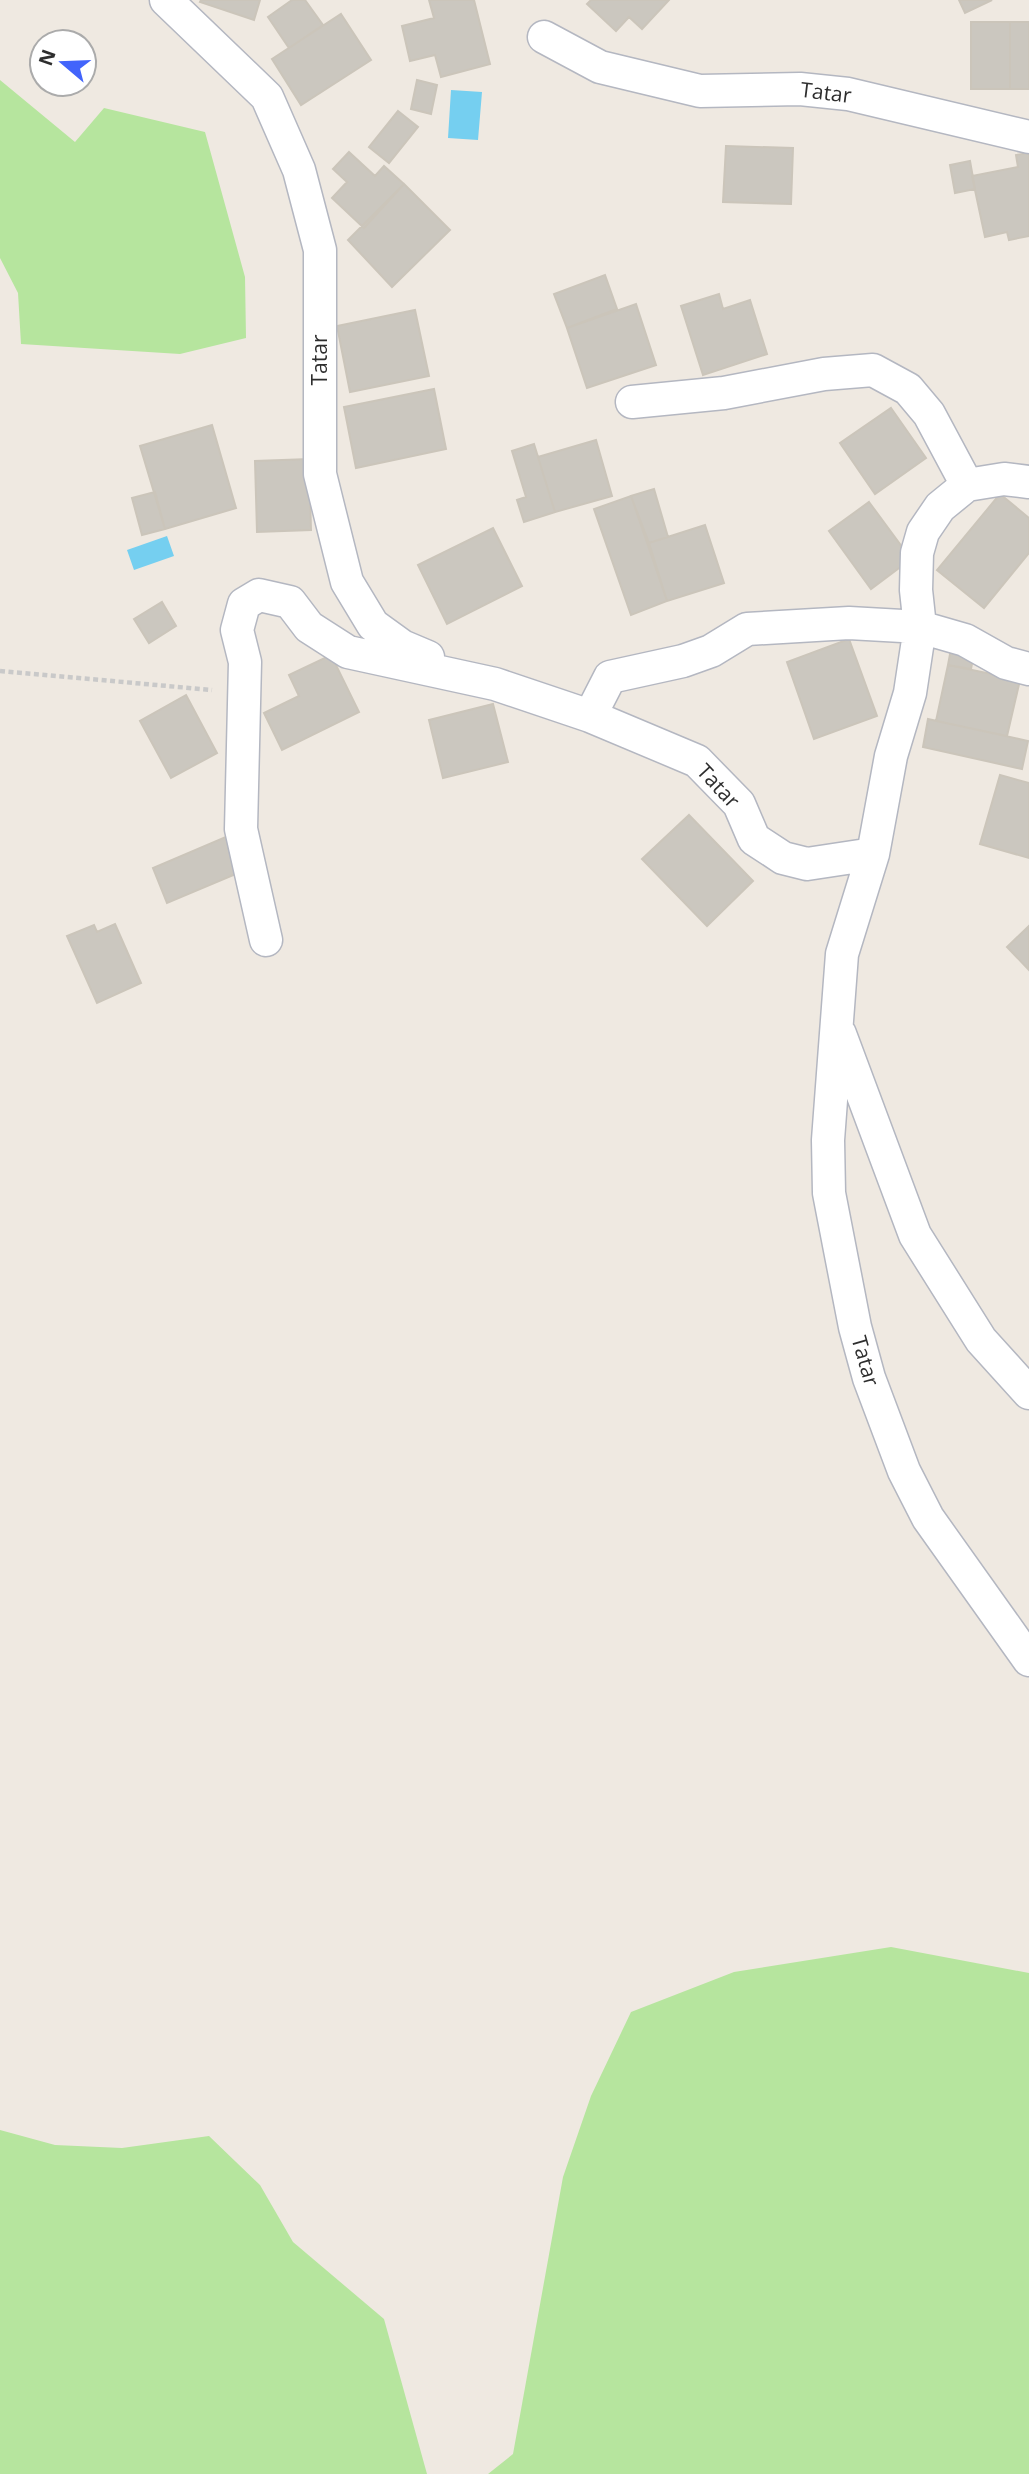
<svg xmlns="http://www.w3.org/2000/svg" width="1029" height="2474" font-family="'Open Sans',sans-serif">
	<rect width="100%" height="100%" fill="#efe9e1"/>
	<!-- green -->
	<path fill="#b6e59e" d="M 0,80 L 75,142 L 104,108 L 205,132 L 245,277 L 246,338 L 180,354 L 21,344 L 18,293 L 0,258 Z
		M 891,1947 L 1029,1973 L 1029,2474 L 488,2474 L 513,2454 L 563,2177 L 591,2096 L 631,2012 L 734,1972 Z
		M 0,2130 L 55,2145 L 122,2148 L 209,2136 L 260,2185 L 293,2242 L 384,2319 L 427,2474 L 0,2474 Z"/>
	<!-- water -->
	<path fill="#75cff0" d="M 451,90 L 482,92 L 478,140 L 448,138 Z
		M 167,536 L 174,556 L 134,570 L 127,550 Z"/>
	<!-- building -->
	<path fill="#cbc7bf" stroke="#cbc5ba" stroke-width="2" d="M 201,0 L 260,0 L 254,20 L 200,2 Z
		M 292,0 L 305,0 L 323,25 L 289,48 L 268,17 Z
		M 429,0 L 474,0 L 490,64 L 441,77 L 435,55 L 410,61 L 402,26 L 434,18 Z
		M 591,0 L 669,0 L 642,29 L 629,17 L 616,31 L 587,4 Z
		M 959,0 L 992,0 L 965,13 Z
		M 341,14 L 371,60 L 301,105 L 272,59 Z
		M 971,22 L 1010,22 L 1010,89 L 971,89 Z
		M 1010,22 L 1029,22 L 1029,89 L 1010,89 Z
		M 417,80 L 437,85 L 431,114 L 411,109 Z
		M 398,111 L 418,127 L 389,163 L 369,147 Z
		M 726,146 L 793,148 L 791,204 L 723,202 Z
		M 349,152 L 375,176 L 384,166 L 404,184 L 364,228 L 332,198 L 347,182 L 333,169 Z
		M 1029,153 L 1029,236 L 1009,240 L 1007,232 L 985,237 L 972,176 L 1018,167 L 1016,155 Z
		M 970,161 L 975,189 L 955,193 L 950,165 Z
		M 404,184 L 450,230 L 392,287 L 348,240 Z
		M 605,275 L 617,309 L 567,328 L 554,294 Z
		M 719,294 L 723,309 L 750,300 L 767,354 L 703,375 L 681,306 Z
		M 636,304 L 656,365 L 587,388 L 567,328 Z
		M 415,310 L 429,376 L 350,392 L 337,326 Z
		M 434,389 L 446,449 L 356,468 L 344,407 Z
		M 891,408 L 926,458 L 875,494 L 840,443 Z
		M 212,425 L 236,508 L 165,529 L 140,446 Z
		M 596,440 L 612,496 L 555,512 L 538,457 Z
		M 534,444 L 555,512 L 524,522 L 517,500 L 526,497 L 512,451 Z
		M 309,459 L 311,530 L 257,532 L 255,461 Z
		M 654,489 L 668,537 L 649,543 L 631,496 Z
		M 155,492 L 165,529 L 142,535 L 132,498 Z
		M 1000,494 L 1029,518 L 1029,553 L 984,608 L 937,570 Z
		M 631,496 L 667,601 L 631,615 L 594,509 Z
		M 869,502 L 911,559 L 871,589 L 829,531 Z
		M 705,525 L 724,583 L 667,601 L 649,543 Z
		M 493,528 L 522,586 L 447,624 L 418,565 Z
		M 162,602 L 176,626 L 149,643 L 134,619 Z
		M 849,639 L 877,716 L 814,739 L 787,662 Z
		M 951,649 L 974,653 L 971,669 L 948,665 Z
		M 331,655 L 359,712 L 282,750 L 264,713 L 299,696 L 289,675 Z
		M 948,665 L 1020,680 L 1007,736 L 936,721 Z
		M 186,695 L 217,753 L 171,778 L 140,721 Z
		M 493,704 L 508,762 L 443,778 L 429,720 Z
		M 928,719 L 1028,741 L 1022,769 L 923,747 Z
		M 1000,775 L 1029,783 L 1029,858 L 980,844 Z
		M 689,815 L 753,881 L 707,926 L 642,859 Z
		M 228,836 L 243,871 L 167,903 L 153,868 Z
		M 115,924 L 141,983 L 97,1003 L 67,936 L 94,925 L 97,932 Z
		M 1029,926 L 1029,970 L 1007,947 Z"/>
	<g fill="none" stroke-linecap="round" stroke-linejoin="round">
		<defs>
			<path id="street" d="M 166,0 L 267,97 L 299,170 L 320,250 L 320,474 L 347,582 L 373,625 L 402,646 L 428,657
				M 544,37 L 600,67 L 700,91 L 800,89 L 848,94 L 1029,137
				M 632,402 L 724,393 L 824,374 L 873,370 L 908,389 L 929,414 L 967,485
				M 1029,482 L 1004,479 L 967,485 L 940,507 L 923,532 L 917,553 L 916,590 L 920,627 L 910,693 L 891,756 L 873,854 L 842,954 L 828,1140 L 829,1193 L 855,1327 L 869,1378 L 904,1471 L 928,1518 L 1029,1660
				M 590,716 L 610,677 L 683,661 L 711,651 L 747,629 L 849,623 L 920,627 L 965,640 L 1006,663 L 1029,669
				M 266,940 L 241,829 L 245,662 L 237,630 L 244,604 L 259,595 L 290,602 L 309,627 L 348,652 L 495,684 L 590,716 L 697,761 L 739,804 L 754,839 L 783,858 L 807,864 L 873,854
				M 840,1034 L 915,1235 L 981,1340 L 1029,1393"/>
		</defs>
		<!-- street casing -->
		<use href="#street" stroke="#b4b7c1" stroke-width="35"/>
		<!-- path -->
		<path stroke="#c9c9c9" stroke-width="4.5" stroke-dasharray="5 3.5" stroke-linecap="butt" d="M 0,671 L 212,690"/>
		<!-- street -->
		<use href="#street" stroke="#fff" stroke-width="32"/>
	</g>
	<g text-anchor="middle" stroke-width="7" stroke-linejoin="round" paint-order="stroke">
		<!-- street labels -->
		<g font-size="21" fill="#2e2e2e" stroke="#fff">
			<text transform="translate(826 93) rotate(7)" y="7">Tatar</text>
			<text transform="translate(320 360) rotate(-90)" y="7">Tatar</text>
			<text transform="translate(718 786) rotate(47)" y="7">Tatar</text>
			<text transform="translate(865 1361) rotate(74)" y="7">Tatar</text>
		</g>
	</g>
	<!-- north arrow -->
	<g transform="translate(63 63) rotate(289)"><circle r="33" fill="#ffffff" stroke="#ababab" stroke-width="2"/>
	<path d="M0-5L12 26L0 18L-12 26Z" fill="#4264fb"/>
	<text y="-10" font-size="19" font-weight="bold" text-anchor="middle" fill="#2e2e2e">N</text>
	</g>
</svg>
